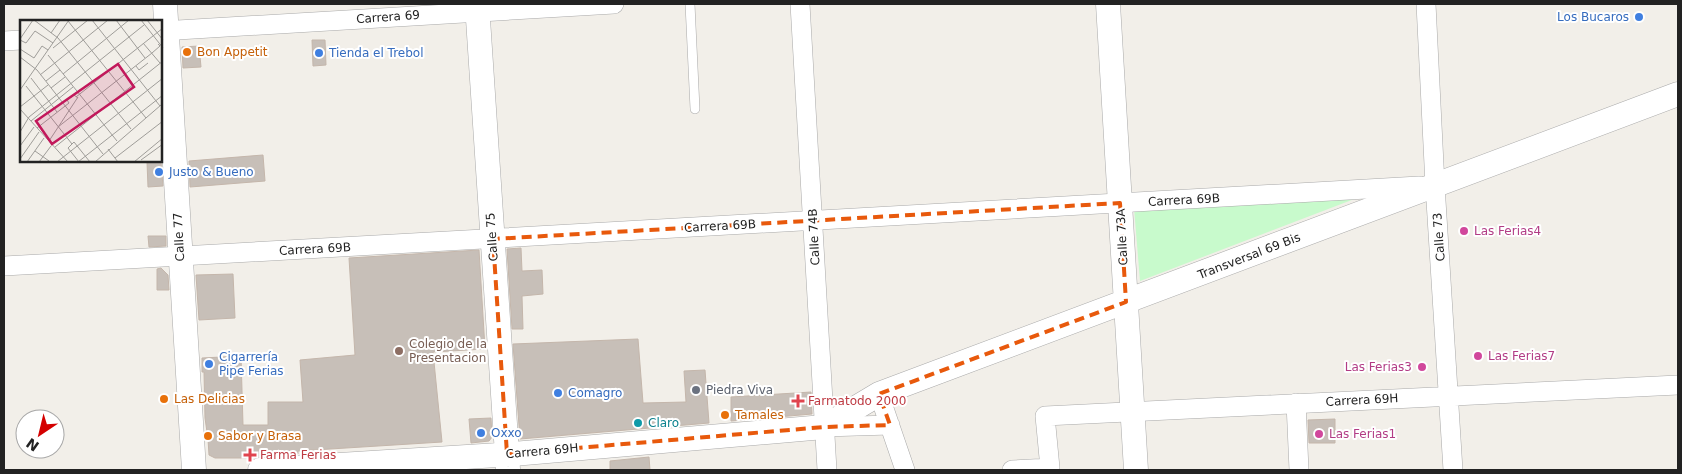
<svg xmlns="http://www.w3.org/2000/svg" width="1682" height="474" font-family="'DejaVu Sans',sans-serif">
	<rect width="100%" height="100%" fill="#f2efe9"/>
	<!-- park -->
	<path fill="#c8facc" d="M 1357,198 L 1140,281 L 1134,208 Z"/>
	<!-- building -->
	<path fill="#c7bfb8" stroke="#c4b6ab" d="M 312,40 L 325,40 L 326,65 L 313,66 Z
		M 199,46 L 201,67 L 183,68 L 182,47 Z
		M 263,155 L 265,181 L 190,187 L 189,161 Z
		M 147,162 L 161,162 L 163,186 L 148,187 Z
		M 148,236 L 166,236 L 166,246 L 149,247 Z
		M 521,248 L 522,271 L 542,270 L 543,294 L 522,296 L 523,329 L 512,329 L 507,249 Z
		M 479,250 L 485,349 L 433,352 L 442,442 L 298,451 L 298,454 L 254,458 L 215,458 L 209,455 L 208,439 L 205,418 L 204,372 L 202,372 L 202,358 L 241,356 L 243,425 L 268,425 L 268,402 L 303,402 L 300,360 L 355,355 L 349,258 Z
		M 161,268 L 168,275 L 169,290 L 157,290 L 157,269 Z
		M 233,274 L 235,318 L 199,320 L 196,275 Z
		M 638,339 L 643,403 L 686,402 L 684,371 L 705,370 L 709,423 L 520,439 L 513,344 Z
		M 811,392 L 812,414 L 731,421 L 731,397 Z
		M 491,418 L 492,437 L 489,441 L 471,443 L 469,419 Z
		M 1335,419 L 1335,443 L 1309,443 L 1308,420 Z
		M 649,457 L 650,470 L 610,470 L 610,461 Z"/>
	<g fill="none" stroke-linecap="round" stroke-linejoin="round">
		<defs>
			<path id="service" d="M 690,4 L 695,109"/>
			<path id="minor" d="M 800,4 L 827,470
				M 1426,4 L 1435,185 L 1453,470
				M 161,31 L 614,4
				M 4,41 L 21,40
				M 4,266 L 1419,186
				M 879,394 L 905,470
				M 1296,403 L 1299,470
				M 824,427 L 890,425
				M 1012,470 L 1050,468 L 1045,416 L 1678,385"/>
			<path id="tertiary" d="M 165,4 L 194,470
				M 477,4 L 508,469
				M 1108,4 L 1136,470
				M 260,470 L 513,454 L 824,427 L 879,394 L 1678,94"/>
		</defs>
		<!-- service casing -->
		<use href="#service" stroke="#a9a9a9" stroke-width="10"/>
		<!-- minor casing -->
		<use href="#minor" stroke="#a9a9a9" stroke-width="20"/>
		<!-- tertiary casing -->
		<use href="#tertiary" stroke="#a9a9a9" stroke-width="25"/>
		<!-- service -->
		<use href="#service" stroke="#fff" stroke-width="9"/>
		<!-- minor -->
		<use href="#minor" stroke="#fff" stroke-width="19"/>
		<!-- tertiary -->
		<use href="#tertiary" stroke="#fff" stroke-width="24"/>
	</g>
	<!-- marked area -->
	<path fill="none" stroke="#e8590c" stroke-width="4" stroke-dasharray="10 6" stroke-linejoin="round" d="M 1120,203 L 1126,302 L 879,394 L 890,425 L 824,427 L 507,454 L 493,239 Z"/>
	<!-- markers -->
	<g fill="#3f7fe0" stroke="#fff" stroke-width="2">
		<circle cx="1639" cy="17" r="5"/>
		<circle cx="319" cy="53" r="5"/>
		<circle cx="159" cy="172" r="5"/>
		<circle cx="209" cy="364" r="5"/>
		<circle cx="558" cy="393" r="5"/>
		<circle cx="481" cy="433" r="5"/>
	</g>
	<g fill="#e8710a" stroke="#fff" stroke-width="2">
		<circle cx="187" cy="52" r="5"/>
		<circle cx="164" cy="399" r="5"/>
		<circle cx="725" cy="415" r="5"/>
		<circle cx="208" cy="436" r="5"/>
	</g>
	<g fill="#d1479c" stroke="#fff" stroke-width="2">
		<circle cx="1464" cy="231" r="5"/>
		<circle cx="1478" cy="356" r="5"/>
		<circle cx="1422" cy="367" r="5"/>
		<circle cx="1319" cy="434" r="5"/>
	</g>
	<circle fill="#8d6e63" stroke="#fff" stroke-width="2" cx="399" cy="351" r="5"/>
	<circle fill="#6b7280" stroke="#fff" stroke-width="2" cx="696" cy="390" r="5"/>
	<g fill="#e0444e" stroke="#fff" stroke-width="2">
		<path d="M795.5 393.5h5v5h5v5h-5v5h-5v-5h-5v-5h5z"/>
		<path d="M247.5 447.5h5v5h5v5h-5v5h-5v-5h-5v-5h5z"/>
	</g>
	<circle fill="#0f9aa8" stroke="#fff" stroke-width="2" cx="638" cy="423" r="5"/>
	<g text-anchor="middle" stroke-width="4" stroke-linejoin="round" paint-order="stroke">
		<!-- street labels -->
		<g font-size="12" fill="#222" stroke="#fff">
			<text transform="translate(388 17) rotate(-4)" y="4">Carrera 69</text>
			<text transform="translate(1184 200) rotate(-3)" y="4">Carrera 69B</text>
			<text transform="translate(720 226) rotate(-3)" y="4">Carrera 69B</text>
			<text transform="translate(179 237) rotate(-93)" y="4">Calle 77</text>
			<text transform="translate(492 237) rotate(-94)" y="4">Calle 75</text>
			<text transform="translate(814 237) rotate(-93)" y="4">Calle 74B</text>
			<text transform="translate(1122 237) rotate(-93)" y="4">Calle 73A</text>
			<text transform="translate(1439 237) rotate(-94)" y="4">Calle 73</text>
			<text transform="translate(315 249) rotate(-3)" y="4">Carrera 69B</text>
			<text transform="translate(1249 256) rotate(-21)" y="4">Transversal 69 Bis</text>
			<text transform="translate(1362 400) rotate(-3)" y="4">Carrera 69H</text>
			<text transform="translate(542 451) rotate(-5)" y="4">Carrera 69H</text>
		</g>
		<!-- shop labels -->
		<g font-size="12" fill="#366cbe" stroke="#fff" text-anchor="start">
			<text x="1629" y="21" text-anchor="end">Los Bucaros</text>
			<text x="329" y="57">Tienda el Trebol</text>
			<text x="169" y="176">Justo &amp; Bueno</text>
			<text x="219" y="361">Cigarrería<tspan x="219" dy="14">Pipe Ferias</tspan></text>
			<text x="568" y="397">Comagro</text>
			<text x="491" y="437">Oxxo</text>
		</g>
		<!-- food labels -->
		<g font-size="12" fill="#c56008" stroke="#fff" text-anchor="start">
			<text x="197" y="56">Bon Appetit</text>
			<text x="174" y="403">Las Delicias</text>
			<text x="735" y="419">Tamales</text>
			<text x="218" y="440">Sabor y Brasa</text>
		</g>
		<!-- hotel labels -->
		<g font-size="12" fill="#b23c85" stroke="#fff" text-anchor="start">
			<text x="1474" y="235">Las Ferias4</text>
			<text x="1488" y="360">Las Ferias7</text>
			<text x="1412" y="371" text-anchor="end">Las Ferias3</text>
			<text x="1329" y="438">Las Ferias1</text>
		</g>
		<!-- education labels -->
		<g font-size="12" fill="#785e54" stroke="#fff" text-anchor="start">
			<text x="409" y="348">Colegio de la<tspan x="409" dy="14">Presentacion</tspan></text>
		</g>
		<!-- worship labels -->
		<g font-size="12" fill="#5b616d" stroke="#fff" text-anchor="start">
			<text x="706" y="394">Piedra Viva</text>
		</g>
		<!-- health labels -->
		<g font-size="12" fill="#be3a42" stroke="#fff" text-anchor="start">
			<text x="808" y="405">Farmatodo 2000</text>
			<text x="260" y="459">Farma Ferias</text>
		</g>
		<!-- culture labels -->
		<g font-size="12" fill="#0d838f" stroke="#fff" text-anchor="start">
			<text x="648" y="427">Claro</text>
		</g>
	</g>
	<!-- overview -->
	<g transform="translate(20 20)">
		<rect width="142" height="142" fill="#f2efe9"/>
		<path fill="none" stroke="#9f9d99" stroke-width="1" d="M 14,0 L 38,18 L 111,109M 72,0 L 140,86M 96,0 L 125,38M 121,0 L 143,28M 127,0 L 143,20M 48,1 L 126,98M 31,13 L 40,0M 0,19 L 13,0M 0,20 L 6,23 L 15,11 L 33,23M 123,23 L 140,43M 33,28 L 68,0M 0,29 L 14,38 L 22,26 L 28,30M 28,35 L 97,121M 0,37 L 17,50 L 83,134M 116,46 L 119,50 L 128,43M 43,54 L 109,0M 20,55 L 88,0M 11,58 L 37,92M 26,61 L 40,50M 6,66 L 52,124M 31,68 L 45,57M 0,70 L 49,0M 56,77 L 143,8M 0,87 L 28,65M 0,89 L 48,142M 11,101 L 53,67M 38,107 L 132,33 L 140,26 L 138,24M 17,108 L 49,83 L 47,80 L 54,75 L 58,78M 0,112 L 9,97 L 124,5M 29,121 L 58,77M 0,126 L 14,107M 35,127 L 143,41M 88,129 L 98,142M 15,131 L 29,141M 95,138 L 143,101M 0,139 L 19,112M 121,140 L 143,124M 7,142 L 24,118M 19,142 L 31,126M 37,142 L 143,58M 58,142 L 143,75M 59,142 L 48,128 L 54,122 L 70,142M 75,142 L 141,85M 114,142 L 143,118"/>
		<path fill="#c2185b" fill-opacity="0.15" stroke="#c2185b" stroke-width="2.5" d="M 98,44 L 114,67 L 32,124 L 16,101 Z"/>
		<rect width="142" height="142" fill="none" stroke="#222" stroke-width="2.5"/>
	</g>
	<!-- border -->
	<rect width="1682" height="474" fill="none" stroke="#222222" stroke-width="10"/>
	<!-- north arrow -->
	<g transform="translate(40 434) rotate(215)"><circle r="24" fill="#ffffff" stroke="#a7a7a7"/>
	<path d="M0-4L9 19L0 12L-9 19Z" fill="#d40000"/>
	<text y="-8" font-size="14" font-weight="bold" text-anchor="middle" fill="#222222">N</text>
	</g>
</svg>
